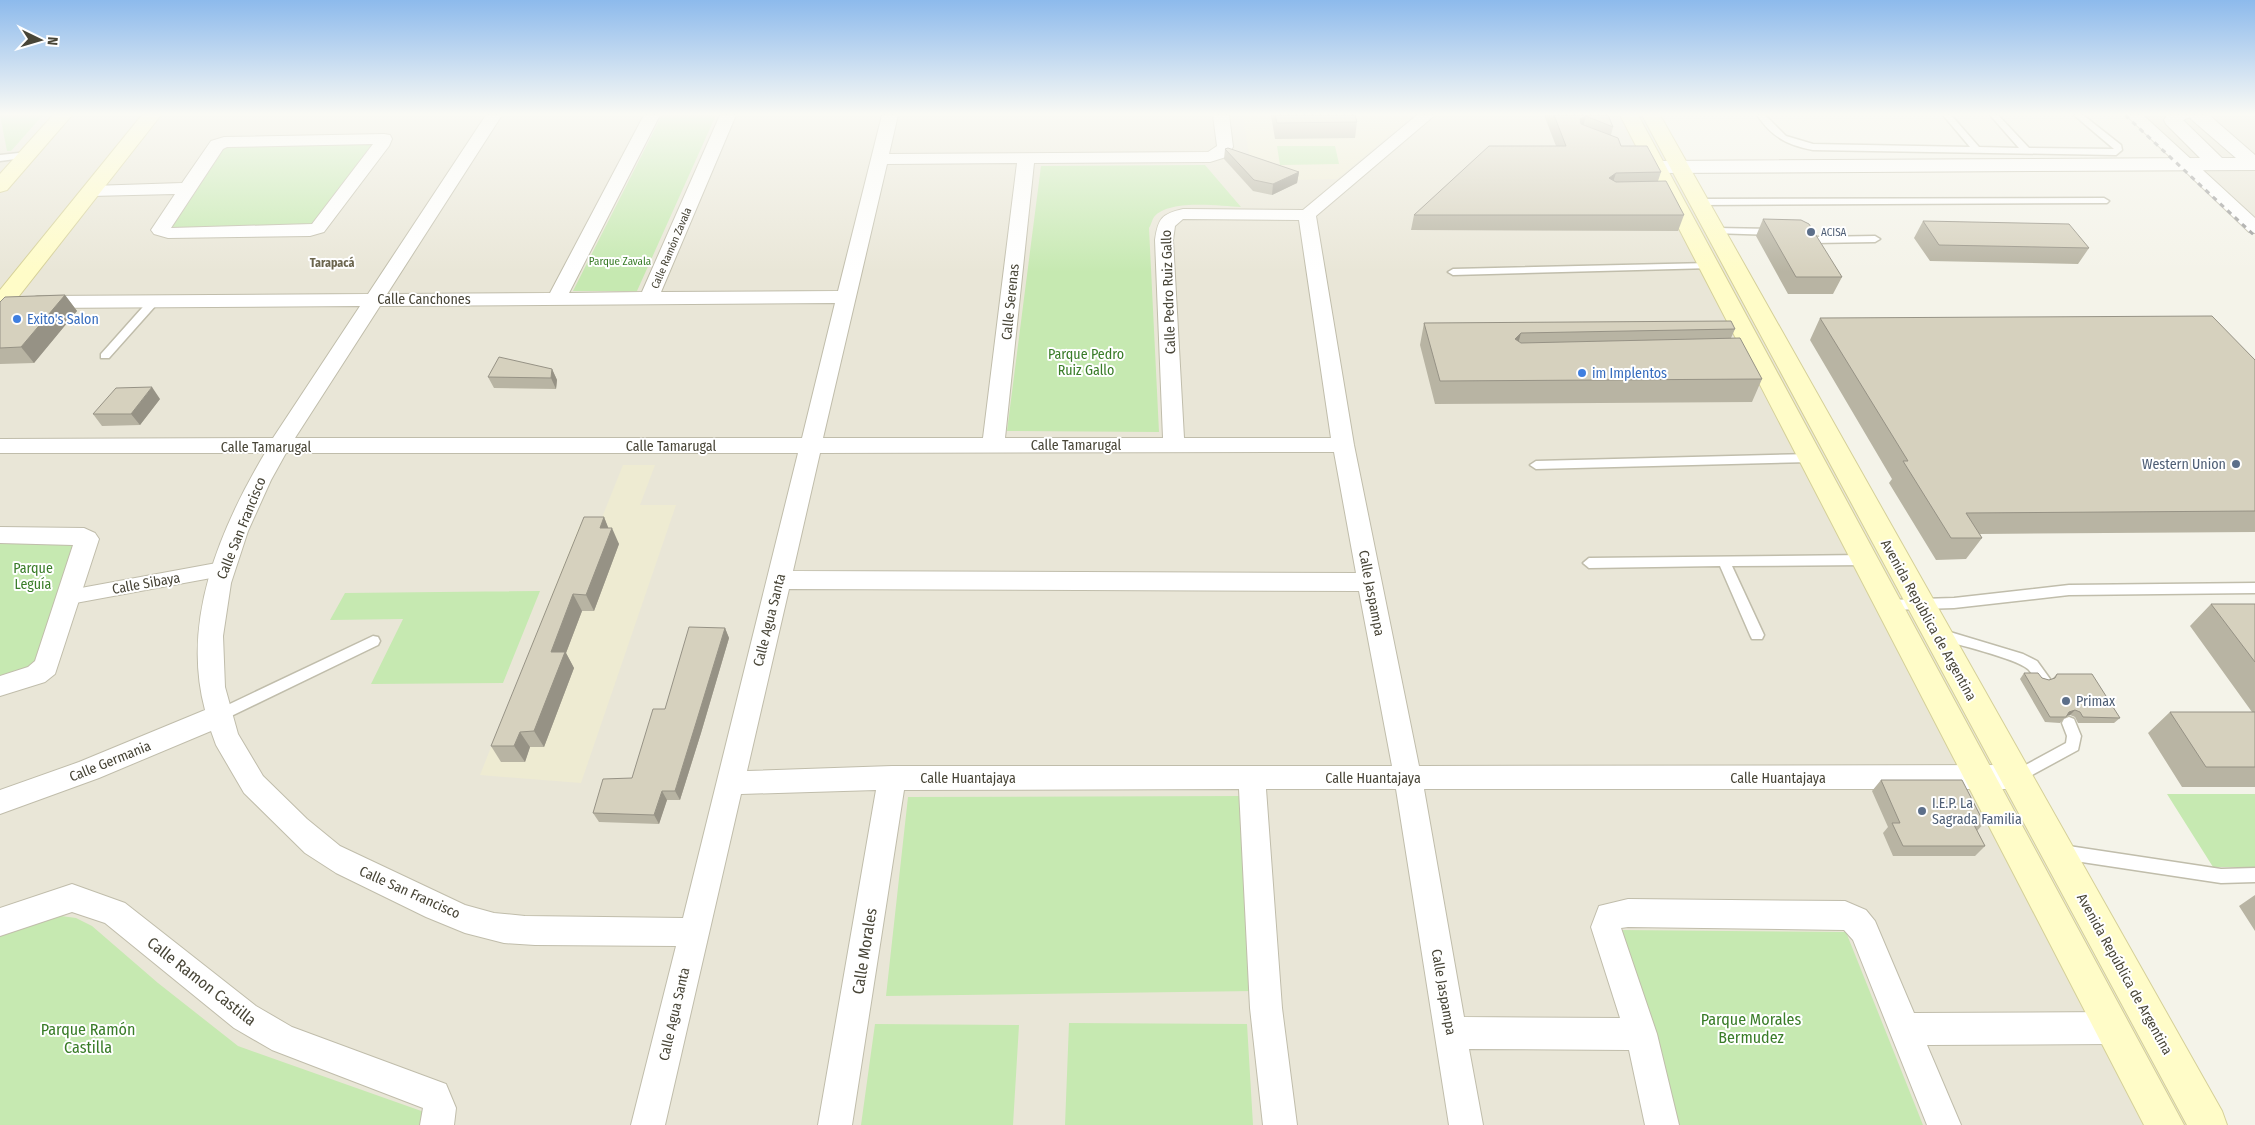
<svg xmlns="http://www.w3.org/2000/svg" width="2255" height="1125" font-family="'Fira Sans Condensed',sans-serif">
	<rect width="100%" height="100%" fill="#f4f3e9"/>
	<!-- residential -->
	<path fill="#e9e6d7" d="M 0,115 L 1644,115 L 2197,1125 L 0,1125 Z
		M 2131,115 L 2255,115 L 2255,230 L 2174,155 Z"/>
	<!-- education -->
	<path fill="#eeebd2" d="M 1243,115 L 1414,115 L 1337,179 L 1296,180 L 1240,161 L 1249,155 Z
		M 623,465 L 655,465 L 640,505 L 676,505 L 581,783 L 480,775 L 579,526 L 599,525 Z"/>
	<!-- green -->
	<path fill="#c6e9b1" d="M 0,115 L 43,115 L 11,151 L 7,151 Z
		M 662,115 L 716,115 L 637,291 L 573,291 Z
		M 223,145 L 374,145 L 314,225 L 174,228 L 168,222 Z
		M 1277,146 L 1335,146 L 1339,164 L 1280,165 Z
		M 1205,165 L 1241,207 C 1219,206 1169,199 1154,217 C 1152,220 1151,225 1149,228 L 1159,432 L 1007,431 L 1041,166 Z
		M 0,543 L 74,543 L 34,669 L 0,678 Z
		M 540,591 L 503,683 L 371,684 L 403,619 L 330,620 L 345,593 Z
		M 2167,794 L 2255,794 L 2255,867 L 2213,867 Z
		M 1244,796 L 1254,991 L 886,996 L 908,797 Z
		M 61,916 L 76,918 L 92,926 L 158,983 L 238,1046 L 427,1113 L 425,1125 L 0,1125 L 0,932 L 29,922 Z
		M 1620,930 L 1846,932 L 1923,1125 L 1674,1125 Z
		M 1069,1023 L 1247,1024 L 1253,1125 L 1065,1125 Z
		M 875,1024 L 1019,1025 L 1013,1125 L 861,1125 Z"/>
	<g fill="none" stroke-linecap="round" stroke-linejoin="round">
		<defs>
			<path id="service" d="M 1757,115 L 1765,115 L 1786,136 L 1813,144 L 1970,147 L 1943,115 L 1951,115 L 1979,147 L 2019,148 L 1990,115 L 1998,115 L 2029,148 L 2114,149 L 2074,115 L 2083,115 L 2121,145 L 2122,150 L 2116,155 L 1813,150 C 1787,145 1772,137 1757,115 Z
				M 28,152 L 32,155 L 31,157 L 0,161 L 0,155 Z
				M 2104,198 L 2109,201 L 2107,203 L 1698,205 L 1693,202 L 1698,199 Z
				M 1715,228 L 1775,229 L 1780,232 L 1775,235 L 1712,233 L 1710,231 Z
				M 1803,233 L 1815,237 L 1875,236 L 1880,239 L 1875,242 L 1814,243 L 1800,238 L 1800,234 Z
				M 1709,263 L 1712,264 L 1712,268 L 1453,275 L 1448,272 L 1453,269 Z
				M 154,298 L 159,301 L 158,303 L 109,358 L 101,358 L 101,354 L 150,299 Z
				M 1811,454 L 1817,458 L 1811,462 L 1536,469 L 1530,465 L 1536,461 Z
				M 1865,555 L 1871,560 L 1865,565 L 1732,566 L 1764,635 L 1762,639 L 1752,639 L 1750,635 L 1720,566 L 1589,568 L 1583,563 L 1589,558 Z
				M 2255,583 L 2255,593 L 2069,595 L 1954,608 L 1889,610 L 1884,608 L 1883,605 L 1884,602 L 1889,600 L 1954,598 L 2069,585 Z
				M 1940,629 L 2023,654 L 2037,661 L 2050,679 L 2048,683 C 2036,687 2035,676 2028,669 C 2015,658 1955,644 1935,638 L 1933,634 L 1935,630 Z
				M 373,636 L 378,637 L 380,641 L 378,645 L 223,720 L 218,722 L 213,720 L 211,716 L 213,712 Z
				M 2069,717 L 2074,719 L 2081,736 L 2078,750 L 2021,781 L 2016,783 L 2011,781 L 2009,777 L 2011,773 L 2066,743 L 2067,736 L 2062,723 L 2064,719 Z
				M 2062,845 L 2221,869 L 2255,868 L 2255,882 L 2221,883 L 2062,859 L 2057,857 L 2054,852 L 2057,847 Z"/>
			<path id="pedestrian" d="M 222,562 L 229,564 L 231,569 L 229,574 L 222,576 L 70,604 L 63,602 L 60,597 L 63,592 L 70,590 Z"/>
			<path id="minor" d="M 486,115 L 502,115 L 387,294 L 550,293 L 644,115 L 660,115 L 569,293 L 642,292 L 720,115 L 736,115 L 661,292 L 838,291 L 882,115 L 898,115 L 889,154 L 1208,152 L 1217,146 L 1213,115 L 1229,115 L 1233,147 L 1226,157 L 1210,162 L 1034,163 L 1005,438 L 1163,438 L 1155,240 C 1158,218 1162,214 1183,209 L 1303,210 L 1417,115 L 1435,115 L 1316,216 L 1354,445 L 1419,766 L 2016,765 L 2026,769 L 2030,777 L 2026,785 L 2016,789 L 1424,789 L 1464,1017 L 1620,1018 L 1591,927 L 1599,906 L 1628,899 L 1845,901 L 1866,910 L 1875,921 L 1914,1013 L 2114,1012 L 2125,1017 L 2130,1028 L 2125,1039 L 2114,1044 L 1927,1045 L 1961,1125 L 1927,1125 L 1853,940 L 1844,930 L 1628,927 L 1621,928 L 1657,1034 L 1679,1125 L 1645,1125 L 1629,1050 L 1469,1049 L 1483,1125 L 1449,1125 L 1396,789 L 1266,789 L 1282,1008 L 1297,1125 L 1263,1125 L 1250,1008 L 1239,789 L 904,790 L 852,1125 L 818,1125 L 876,790 L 741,794 L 665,1125 L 631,1125 L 676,946 L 535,945 L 504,943 L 465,933 L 426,917 L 336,873 L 305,853 L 244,793 L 216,745 L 211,731 L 99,778 L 0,814 L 0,790 L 79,762 L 205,710 C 181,621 220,529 265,453 L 0,453 L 0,439 L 273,438 L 360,306 L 38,308 L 31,306 L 28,302 L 31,298 L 38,296 L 368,294 ZM 1017,163 L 983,438 L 823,438 L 887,164 ZM 1183,219 L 1299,220 L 1331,438 L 1184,438 L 1173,240 L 1175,226 ZM 835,303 L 802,438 L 295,438 L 380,306 ZM 1334,452 L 1356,573 L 793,571 L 820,453 ZM 286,453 L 798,453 L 683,918 L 525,916 L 494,913 L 465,905 L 340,846 L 307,819 L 263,776 L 238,734 L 225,687 L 223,636 L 231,583 L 248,531 L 271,480 ZM 789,589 L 1359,591 L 1392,766 L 892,766 L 747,771 Z
				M 2126,115 L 2143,115 L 2255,218 L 2255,233 L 2249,232 Z
				M 384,134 L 390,135 L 392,139 L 389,146 L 324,232 L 310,236 L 168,238 L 154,234 L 151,230 L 175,194 L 91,196 L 85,195 L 82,191 L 85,187 L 91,186 L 182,183 L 211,141 L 224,137 ZM 373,144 L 312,224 L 171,228 L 223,149 L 227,147 Z
				M 0,527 L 84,528 L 95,533 L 99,539 L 55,674 L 45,682 L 0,696 L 0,676 L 28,667 L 35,661 L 73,545 L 0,543 Z
				M 72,884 L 125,903 L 256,1006 L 292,1027 L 446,1084 L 456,1108 L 454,1125 L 420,1125 L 423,1108 L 272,1050 L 234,1028 L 105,923 L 72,912 L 0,936 L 0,908 Z"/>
			<path id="tertiary" d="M 2167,115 L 2209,115 L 2255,155 L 2255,170 L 1656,173 L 1649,171 L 1646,167 L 1649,163 L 1656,161 L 2200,158 L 2166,124 L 2164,120 ZM 2190,117 L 2191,119 L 2236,158 L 2222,158 L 2183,120 Z"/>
			<path id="secondary" d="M 53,115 L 72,115 L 7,190 L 0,192 L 0,174 Z
				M 142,115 L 161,115 L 8,310 L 0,312 L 0,290 Z
				M 1620,115 L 1638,115 L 2184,1125 L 2144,1125 Z
				M 1642,115 L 1660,115 L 2222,1111 L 2227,1125 L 2187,1125 Z"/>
		</defs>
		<!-- service casing -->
		<use href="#service" stroke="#c0bdab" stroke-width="3"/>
		<!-- pedestrian casing -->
		<use href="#pedestrian" stroke="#c0bdab" stroke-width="2"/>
		<!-- minor casing -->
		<use href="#minor" stroke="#c0bdab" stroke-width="2"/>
		<!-- tertiary casing -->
		<use href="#tertiary" stroke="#c0bdab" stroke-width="2"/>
		<!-- secondary casing -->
		<use href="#secondary" stroke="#d5d098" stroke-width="2"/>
		<!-- service -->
		<use href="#service" fill="#fff" fill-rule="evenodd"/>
		<!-- pedestrian -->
		<use href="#pedestrian" fill="#fff" fill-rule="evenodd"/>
		<!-- minor -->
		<use href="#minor" fill="#fff" fill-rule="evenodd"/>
		<!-- tertiary -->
		<use href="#tertiary" fill="#fff" fill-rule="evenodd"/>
		<!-- secondary -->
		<use href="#secondary" fill="#fffcc8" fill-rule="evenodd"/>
		<!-- rail -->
		<path stroke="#989898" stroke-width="3" stroke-dasharray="5 5" stroke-linecap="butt" d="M 2125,115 L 2255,236"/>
	</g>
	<!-- wall -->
	<path fill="#b8b4a3" d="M 1271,115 L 1355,115 L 1357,122 L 1355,138 L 1275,139 Z
		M 1544,115 L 1608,115 L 1613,127 L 1611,135 L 1621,146 L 1661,172 L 1658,181 L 1684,215 L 1678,231 L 1411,230 L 1414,215 L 1556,146 Z
		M 1225,149 L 1299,172 L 1297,183 L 1272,195 L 1253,191 L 1224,159 Z
		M 1763,219 L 1842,277 L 1833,294 L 1788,294 L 1756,236 Z
		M 1923,221 L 2089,248 L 2078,264 L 1930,261 L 1914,238 Z
		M 65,295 L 77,311 L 34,363 L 0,364 L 0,302 Z
		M 1820,318 L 2255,360 L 2255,532 L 1980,534 L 1982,538 L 1966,559 L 1936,560 L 1889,483 L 1892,479 L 1810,340 Z
		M 1424,323 L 1735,329 L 1731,338 L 1762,379 L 1752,402 L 1435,404 L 1420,345 Z
		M 552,369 L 557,380 L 556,389 L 494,388 L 488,377 Z
		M 160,399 L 140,425 L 102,426 L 93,414 Z
		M 604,517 L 608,528 L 619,544 L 594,611 L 582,611 L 566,653 L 574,668 L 544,747 L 530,747 L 525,762 L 501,762 L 491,746 Z
		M 2211,604 L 2255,604 L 2255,787 L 2182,787 L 2148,733 L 2170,712 L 2252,712 L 2190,626 Z
		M 725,628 L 729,638 L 701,733 L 680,800 L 667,800 L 659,824 L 599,822 L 593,813 L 632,778 L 665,709 Z
		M 2024,673 L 2049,680 L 2052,679 L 2057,674 L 2120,718 L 2114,723 L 2078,723 L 2075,717 L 2070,715 L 2066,716 L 2060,723 L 2045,722 L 2020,679 Z
		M 1881,780 L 1984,823 L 1977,831 L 1985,846 L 1975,856 L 1893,856 L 1883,833 L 1888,827 L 1872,791 Z
		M 2255,895 L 2255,931 L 2239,906 Z"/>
	<!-- shaded-wall -->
	<path fill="#969285" d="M 1586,116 L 1582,131 L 1580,119 Z
		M 1299,172 L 1297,183 L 1272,195 L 1273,184 Z
		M 1616,173 L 1611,188 L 1609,178 Z
		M 65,295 L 77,311 L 34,363 L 21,347 Z
		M 1521,333 L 1515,355 L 1515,339 Z
		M 552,369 L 557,380 L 556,389 L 551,378 Z
		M 152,387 L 160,399 L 140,425 L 131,414 Z
		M 604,517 L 610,532 L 612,528 L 619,544 L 594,611 L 586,595 L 600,528 Z
		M 573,594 L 582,611 L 566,653 L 574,668 L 544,747 L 534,731 L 551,652 Z
		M 725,628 L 729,638 L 701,733 L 680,800 L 675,791 Z
		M 2075,710 L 2070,715 L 2063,717 L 2069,712 Z
		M 520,732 L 530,747 L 525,762 L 514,746 Z
		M 662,791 L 667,800 L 659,824 L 654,815 Z"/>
	<!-- building -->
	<path fill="#d6d1be" stroke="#969285" d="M 1275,115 L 1355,115 L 1357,122 L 1277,123 Z
		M 1554,115 L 1608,115 L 1613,127 L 1586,116 L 1580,119 L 1581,124 L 1618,138 L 1621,146 L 1647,146 L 1661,172 L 1616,173 L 1609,178 L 1616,182 L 1666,181 L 1684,215 L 1414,215 L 1489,146 L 1566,146 Z
		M 1228,148 L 1299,172 L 1273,184 L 1254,180 L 1225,149 Z
		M 1763,219 L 1801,220 L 1809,224 L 1842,277 L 1796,277 Z
		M 1923,221 L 2069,224 L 2089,248 L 1939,245 Z
		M 65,295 L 21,347 L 0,348 L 0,302 L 5,297 Z
		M 2212,316 L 2255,360 L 2255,511 L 1966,513 L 1982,538 L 1951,538 L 1903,461 L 1908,461 L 1820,318 Z
		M 1731,321 L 1735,329 L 1521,333 L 1515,339 L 1521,343 L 1740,338 L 1762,379 L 1440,381 L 1424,323 Z
		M 499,357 L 552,369 L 551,378 L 488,377 Z
		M 152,387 L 131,414 L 93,414 L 116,388 Z
		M 584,517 L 604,517 L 600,528 L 612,528 L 586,595 L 573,594 L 551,652 L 565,652 L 534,731 L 520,732 L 514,746 L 491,746 Z
		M 2211,604 L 2255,604 L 2255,662 Z
		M 689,627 L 725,628 L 696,723 L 675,791 L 662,791 L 654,815 L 593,813 L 603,779 L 632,778 L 653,709 L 665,709 Z
		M 2024,673 L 2038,673 L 2042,678 L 2049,680 L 2055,678 L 2057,674 L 2092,674 L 2120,718 L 2083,717 L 2080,712 L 2075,710 L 2069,712 L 2066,717 L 2050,717 Z
		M 2170,712 L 2255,712 L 2255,767 L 2206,767 Z
		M 1881,780 L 1962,780 L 1984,823 L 1973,823 L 1985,846 L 1903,846 L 1892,823 L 1900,823 Z"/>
	<!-- sky -->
	<linearGradient id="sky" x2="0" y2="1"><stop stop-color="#8dbaec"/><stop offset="0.42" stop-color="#fafaf5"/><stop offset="1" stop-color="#fafaf5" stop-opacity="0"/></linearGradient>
	<rect width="2255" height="272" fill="url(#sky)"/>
	<!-- markers -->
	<g fill="#5c6f8a" stroke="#fff" stroke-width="2">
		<circle cx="1811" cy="232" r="5"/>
		<circle cx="2236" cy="464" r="5"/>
		<circle cx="2066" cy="701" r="5"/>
		<circle cx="1922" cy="811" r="5"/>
	</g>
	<g fill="#3f7fe0" stroke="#fff" stroke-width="2">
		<circle cx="17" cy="319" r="5"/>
		<circle cx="1582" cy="373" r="5"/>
	</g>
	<g text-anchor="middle" stroke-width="4" stroke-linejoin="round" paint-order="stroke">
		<!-- far-service labels -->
		<g font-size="11" fill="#4e5e75" stroke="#fff" text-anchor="start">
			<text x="1821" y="236">ACISA</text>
		</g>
		<!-- far-street labels -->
		<g font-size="11" fill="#484537" stroke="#fff">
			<text transform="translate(671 248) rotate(-67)" y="4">Calle Ramón Zavala</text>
		</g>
		<!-- far-park labels -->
		<g font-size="11" fill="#397c28" stroke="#fff">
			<text x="620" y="265">Parque Zavala</text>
		</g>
		<!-- far-neighbourhood labels -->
		<g font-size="12" font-weight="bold" fill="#6b654e" stroke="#fff">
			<text x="332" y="267">Tarapacá</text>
		</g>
		<!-- street labels -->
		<g font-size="14" fill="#484537" stroke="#fff">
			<text transform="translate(1168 292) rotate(-92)" y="5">Calle Pedro Ruiz Gallo</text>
			<text x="424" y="304">Calle Canchones</text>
			<text transform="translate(1010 302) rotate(-84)" y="5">Calle Serenas</text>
			<text x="1076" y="450">Calle Tamarugal</text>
			<text x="671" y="451">Calle Tamarugal</text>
			<text x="266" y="452">Calle Tamarugal</text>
			<text transform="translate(241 528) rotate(-68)" y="5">Calle San Francisco</text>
			<text transform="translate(146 583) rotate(-10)" y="5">Calle Sibaya</text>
			<text transform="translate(1372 593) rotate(79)" y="5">Calle Jaspampa</text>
			<text transform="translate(769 620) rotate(-76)" y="5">Calle Agua Santa</text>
			<text transform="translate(1929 620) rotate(61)" y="5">Avenida República de Argentina</text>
			<text transform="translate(110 761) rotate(-22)" y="5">Calle Germania</text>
			<text x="968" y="783">Calle Huantajaya</text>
			<text x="1373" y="783">Calle Huantajaya</text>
			<text x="1778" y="783">Calle Huantajaya</text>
			<text transform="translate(410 892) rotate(24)" y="5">Calle San Francisco</text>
			<text transform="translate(2125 974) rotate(61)" y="5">Avenida República de Argentina</text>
			<text transform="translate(1444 992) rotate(80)" y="5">Calle Jaspampa</text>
			<text transform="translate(674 1014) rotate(-77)" y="5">Calle Agua Santa</text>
		</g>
		<!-- shop labels -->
		<g font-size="14" fill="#366cbe" stroke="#fff" text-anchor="start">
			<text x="27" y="324">Exito's Salon</text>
			<text x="1592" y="378">im Implentos</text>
		</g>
		<!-- park labels -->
		<g font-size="14" fill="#397c28" stroke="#fff">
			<text x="1086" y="359">Parque Pedro<tspan x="1086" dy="16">Ruiz Gallo</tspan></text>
			<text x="33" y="573">Parque<tspan x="33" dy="16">Leguía</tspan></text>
		</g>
		<!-- service labels -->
		<g font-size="14" fill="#4e5e75" stroke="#fff" text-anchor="start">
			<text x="2226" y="469" text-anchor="end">Western Union</text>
			<text x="2076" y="706">Primax</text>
			<text x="1932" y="808">I.E.P. La<tspan x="1932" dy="16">Sagrada Familia</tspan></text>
		</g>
		<!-- near-street labels -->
		<g font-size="16" fill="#484537" stroke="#fff">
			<text transform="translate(864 951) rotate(-81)" y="6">Calle Morales</text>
			<text transform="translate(202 981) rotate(38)" y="6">Calle Ramon Castilla</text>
		</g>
		<!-- near-park labels -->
		<g font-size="16" fill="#397c28" stroke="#fff">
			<text x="1751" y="1025">Parque Morales<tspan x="1751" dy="18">Bermudez</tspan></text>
			<text x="88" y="1035">Parque Ramón<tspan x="88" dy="18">Castilla</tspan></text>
		</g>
	</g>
	<!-- north arrow -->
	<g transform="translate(40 40) rotate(95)" stroke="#ffffff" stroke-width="4" paint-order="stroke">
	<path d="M0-4L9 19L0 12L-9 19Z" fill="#484537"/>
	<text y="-8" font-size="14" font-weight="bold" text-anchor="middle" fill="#484537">N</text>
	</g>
</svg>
